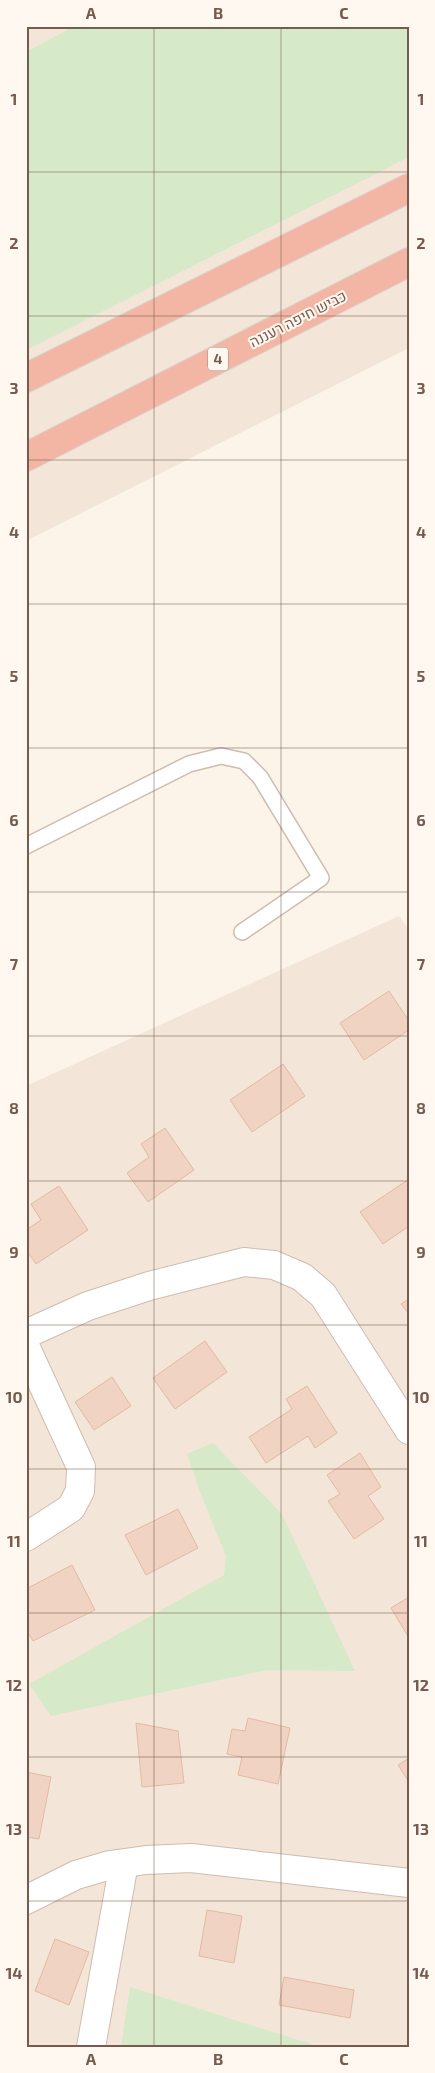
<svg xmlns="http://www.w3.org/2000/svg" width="435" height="2073" font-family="'Exo 2',Heebo,sans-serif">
	<rect width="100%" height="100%" fill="#fcf4e9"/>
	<!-- residential -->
	<path fill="#f3e6d8" d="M 26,26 L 409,26 L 409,348 L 26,541 Z
		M 399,916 L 409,930 L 409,2047 L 26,2047 L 26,1086 Z"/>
	<!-- green -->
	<path fill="#d6e9c8" d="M 75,26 L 409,26 L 409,157 L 26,350 L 26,52 Z
		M 213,1443 L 282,1514 L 355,1671 L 267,1670 L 51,1716 L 29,1684 L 224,1575 L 226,1556 L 200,1492 L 187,1454 Z
		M 130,1987 L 311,2044 L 310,2047 L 121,2047 Z"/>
	<!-- building -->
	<path fill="#f0d3c2" stroke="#e2baa3" d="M 389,991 L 409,1021 L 409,1030 L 364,1060 L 340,1023 Z
		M 283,1064 L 305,1096 L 252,1132 L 230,1100 Z
		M 165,1128 L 194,1170 L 148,1202 L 127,1173 L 149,1157 L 141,1144 Z
		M 409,1179 L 409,1226 L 383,1244 L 360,1212 Z
		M 59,1186 L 88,1230 L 36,1264 L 26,1250 L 26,1230 L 41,1220 L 31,1204 Z
		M 409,1299 L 409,1314 L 401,1304 Z
		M 205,1341 L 227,1372 L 175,1409 L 153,1378 Z
		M 112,1377 L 131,1406 L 94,1430 L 75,1402 Z
		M 307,1386 L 337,1433 L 315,1448 L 308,1436 L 266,1463 L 249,1437 L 292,1409 L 286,1399 Z
		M 360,1453 L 381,1487 L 368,1496 L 384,1519 L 354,1539 L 328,1501 L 340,1494 L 327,1475 Z
		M 178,1509 L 198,1548 L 146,1575 L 125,1535 Z
		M 72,1565 L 95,1610 L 33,1641 L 26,1629 L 26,1589 Z
		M 409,1597 L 409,1638 L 391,1608 Z
		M 248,1718 L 290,1728 L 278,1784 L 238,1775 L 242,1757 L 227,1754 L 232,1729 L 245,1731 Z
		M 136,1723 L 178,1731 L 184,1783 L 142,1787 Z
		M 409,1758 L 409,1782 L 398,1765 Z
		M 26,1772 L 51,1777 L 39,1839 L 26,1837 Z
		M 207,1910 L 242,1916 L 234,1963 L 199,1956 Z
		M 55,1939 L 89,1952 L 69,2005 L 35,1991 Z
		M 284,1977 L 354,1990 L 350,2018 L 279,2005 Z"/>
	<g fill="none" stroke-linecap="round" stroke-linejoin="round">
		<defs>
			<path id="lane" d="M 26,846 L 189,764 L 221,756 L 244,761 L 260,777 L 321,878 L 242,932"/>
			<path id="street" d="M 26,1334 L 88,1306 L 149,1286 L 244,1262 L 274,1265 L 302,1277 L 323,1295 L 409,1430
				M 26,1348 L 81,1467 L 80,1491 L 71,1508 L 26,1537
				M 26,1900 L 76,1875 L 110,1865 L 146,1860 L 191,1858 L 409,1883
				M 91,2047 L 124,1863"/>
			<path id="highway" d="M 26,378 L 409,188
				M 26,457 L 409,262"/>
		</defs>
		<!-- lane casing -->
		<use href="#lane" stroke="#cebcb0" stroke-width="18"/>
		<!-- street casing -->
		<use href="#street" stroke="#cebcb0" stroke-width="30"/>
		<!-- highway casing -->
		<use href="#highway" stroke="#d9d1cd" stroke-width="30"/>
		<!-- lane -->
		<use href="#lane" stroke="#fff" stroke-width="15"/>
		<!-- street -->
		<use href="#street" stroke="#fff" stroke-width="28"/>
		<!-- highway -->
		<use href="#highway" stroke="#f3b6a4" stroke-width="28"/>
	</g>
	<!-- grid -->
	<path fill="none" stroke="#765b4e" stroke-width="1" stroke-opacity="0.55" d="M 154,26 L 154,2047M 281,26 L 281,2047M 26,172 L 409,172M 26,316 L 409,316M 26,460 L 409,460M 26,604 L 409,604M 26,748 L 409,748M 26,892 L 409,892M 26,1036 L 409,1036M 26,1181 L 409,1181M 26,1325 L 409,1325M 26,1469 L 409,1469M 26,1613 L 409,1613M 26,1757 L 409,1757M 26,1901 L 409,1901"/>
	<g text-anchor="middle" stroke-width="4" stroke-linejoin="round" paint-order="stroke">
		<!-- shield labels -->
		<rect fill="#fef8f0" stroke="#9f8a7f" stroke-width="1" x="208" y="347.5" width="20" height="23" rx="4"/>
		<g font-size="14" font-weight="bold" fill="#765b4e">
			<text x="218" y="364">4</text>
		</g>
		<!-- street labels -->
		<g font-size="15" fill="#765b4e" stroke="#fef8f0">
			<text transform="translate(298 319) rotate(-27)" y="5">כביש חיפה רעננה</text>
		</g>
	</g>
	<!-- border -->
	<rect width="435" height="2073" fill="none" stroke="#fef8f0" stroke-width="55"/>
	<rect x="28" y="28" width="380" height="2018" fill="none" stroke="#765b4e" stroke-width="2"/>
	<g font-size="16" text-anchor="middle" font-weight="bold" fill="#765b4e">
		<text x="91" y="19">A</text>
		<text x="218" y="19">B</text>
		<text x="344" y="19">C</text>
		<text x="14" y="105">1</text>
		<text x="421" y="105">1</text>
		<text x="14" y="249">2</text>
		<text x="421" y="249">2</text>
		<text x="14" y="394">3</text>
		<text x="421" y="394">3</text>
		<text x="14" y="538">4</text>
		<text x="421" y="538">4</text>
		<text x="14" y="682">5</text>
		<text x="421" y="682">5</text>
		<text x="14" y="826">6</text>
		<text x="421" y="826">6</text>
		<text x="14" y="970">7</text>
		<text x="421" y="970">7</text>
		<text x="14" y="1114">8</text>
		<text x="421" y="1114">8</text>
		<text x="14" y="1258">9</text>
		<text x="421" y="1258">9</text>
		<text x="14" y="1403">10</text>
		<text x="421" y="1403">10</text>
		<text x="14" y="1547">11</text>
		<text x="421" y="1547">11</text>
		<text x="14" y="1691">12</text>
		<text x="421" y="1691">12</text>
		<text x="14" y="1835">13</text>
		<text x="421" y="1835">13</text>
		<text x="14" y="1979">14</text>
		<text x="421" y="1979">14</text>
		<text x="91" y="2065">A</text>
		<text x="218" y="2065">B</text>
		<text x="344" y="2065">C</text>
	</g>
</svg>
